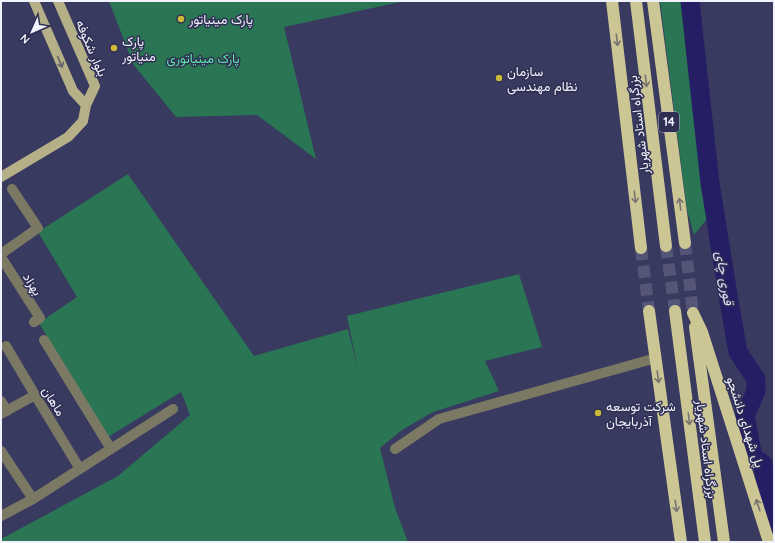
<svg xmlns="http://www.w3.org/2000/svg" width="775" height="543" font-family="Quicksand,Vazirmatn,sans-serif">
	<rect width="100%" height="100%" fill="#393a60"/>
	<!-- green -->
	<path fill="#297554" d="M 109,1 L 405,1 L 284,27 L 316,159 L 257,115 L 176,117 L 133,64 Z
		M 660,1 L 685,1 L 710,215 L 694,235 L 687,210 Z
		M 128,174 L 254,356 L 348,329 L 358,369 L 347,316 L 519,274 L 542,347 L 485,361 L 499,391 L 433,412 L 402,430 L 380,448 L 395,508 L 408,542 L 1,542 L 1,539 L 118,476 L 190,415 L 181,392 L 108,437 L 39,323 L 77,297 L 38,232 Z"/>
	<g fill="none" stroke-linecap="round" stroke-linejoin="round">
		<!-- river -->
		<path stroke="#261e64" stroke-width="19" d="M 690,1 L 710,183 L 730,307 L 738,352 L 756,379 L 756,391 L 745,416 L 753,457 L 763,464 L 773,542"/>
		<!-- highway-tunnel -->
		<path stroke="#555677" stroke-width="12" stroke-dasharray="12 6" stroke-linecap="butt" d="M 685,243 L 693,313
			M 666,246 L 675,311
			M 641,248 L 649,311"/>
		<!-- minor -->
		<path stroke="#7b7864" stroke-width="10" d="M 1,254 L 38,228 L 12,189
			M 1,257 L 40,318 L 34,322
			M 44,340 L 111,449
			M 6,346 L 35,395 L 80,469
			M 1,401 L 7,411
			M 1,414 L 35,395
			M 395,449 L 439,419 L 656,358
			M 1,451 L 33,499
			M 1,516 L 33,499 L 173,409"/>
		<!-- major -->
		<path stroke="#b5b088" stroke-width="10" d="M 34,1 L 73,91 L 86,105
			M 1,177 L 68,137 L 83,121 L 86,105 L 95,86 L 58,1"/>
		<!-- highway -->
		<path stroke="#ccc695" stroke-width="12" d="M 612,1 L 641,248
			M 636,1 L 666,246
			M 653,1 L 685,243
			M 649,311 L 681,542
			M 675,311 L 705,542
			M 693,313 L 702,332 L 769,542
			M 695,327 L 724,542"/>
	</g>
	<!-- one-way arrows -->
	<defs><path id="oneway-shaft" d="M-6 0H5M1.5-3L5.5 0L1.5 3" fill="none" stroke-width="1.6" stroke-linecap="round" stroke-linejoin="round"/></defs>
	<g stroke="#767371">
		<use href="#oneway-shaft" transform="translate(617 40) rotate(83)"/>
		<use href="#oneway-shaft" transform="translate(646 81) rotate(83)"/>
		<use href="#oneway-shaft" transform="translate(635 197) rotate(83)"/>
		<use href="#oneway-shaft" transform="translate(680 204) rotate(-97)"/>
		<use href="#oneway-shaft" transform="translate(658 377) rotate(82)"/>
		<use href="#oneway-shaft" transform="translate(689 419) rotate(83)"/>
		<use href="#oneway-shaft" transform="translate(758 505) rotate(-108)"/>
		<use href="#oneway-shaft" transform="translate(676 506) rotate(82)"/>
	</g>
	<use stroke="#656369" href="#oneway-shaft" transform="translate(60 62) rotate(67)"/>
	<!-- markers -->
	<g fill="#cbba39" stroke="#2f2f54" stroke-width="1.5">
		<circle cx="181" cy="19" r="4"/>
		<circle cx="114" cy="48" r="4"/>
		<circle cx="499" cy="78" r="4"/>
		<circle cx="598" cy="413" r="4"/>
	</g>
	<g text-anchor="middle" stroke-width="3" stroke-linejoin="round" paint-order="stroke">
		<!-- shield labels -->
		<rect fill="#2f2f54" stroke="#b7b8c9" stroke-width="1" x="659" y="112" width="20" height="20" rx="3"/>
		<g font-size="12" font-weight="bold" fill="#f1f2fb">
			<text x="669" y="126">14</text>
		</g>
		<!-- poi labels -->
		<g font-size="13" fill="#f1f2fb" stroke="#2f2f54" text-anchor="start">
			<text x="189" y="24">پارک مینیاتور</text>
			<text x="122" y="46">پارک<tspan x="122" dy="15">منیاتور</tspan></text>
			<text x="507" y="76">سازمان<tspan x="507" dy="15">نظام مهندسی</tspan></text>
			<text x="606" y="411">شرکت توسعه<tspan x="606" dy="15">آذربایجان</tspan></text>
		</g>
		<!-- street labels -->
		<g font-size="13" fill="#f1f2fb" stroke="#2f2f54">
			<text transform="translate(92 48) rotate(67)" y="5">بلوار شکوفه</text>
			<text transform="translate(638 125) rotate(-97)" y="5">بزرگراه استاد شهریار</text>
			<text transform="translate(33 284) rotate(58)" y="5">بهزاد</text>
			<text transform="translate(54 401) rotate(58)" y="5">ماهان</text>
			<text transform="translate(746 422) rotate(72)" y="5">پل شهدای دانشجو</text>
			<text transform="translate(707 449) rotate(83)" y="5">بزرگراه استاد شهریار</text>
		</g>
		<!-- park labels -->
		<g font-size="13" fill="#5ee6aa" stroke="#2f2f54">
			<text x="203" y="63">پارک مینیاتوری</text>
		</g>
		<!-- water labels -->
		<g font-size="14" font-style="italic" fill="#dfe1f7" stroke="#2f2f54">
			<text transform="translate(725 278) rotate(81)" y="5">قوری چای</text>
		</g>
	</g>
	<!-- border -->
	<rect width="775" height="543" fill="none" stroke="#f1f2fb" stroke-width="4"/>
	<!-- north arrow -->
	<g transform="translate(32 32) rotate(225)" stroke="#2f2f54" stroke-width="3" paint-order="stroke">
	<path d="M0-3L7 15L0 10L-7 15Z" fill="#f1f2fb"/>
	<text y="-6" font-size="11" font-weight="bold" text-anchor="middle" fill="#f1f2fb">N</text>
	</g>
</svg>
